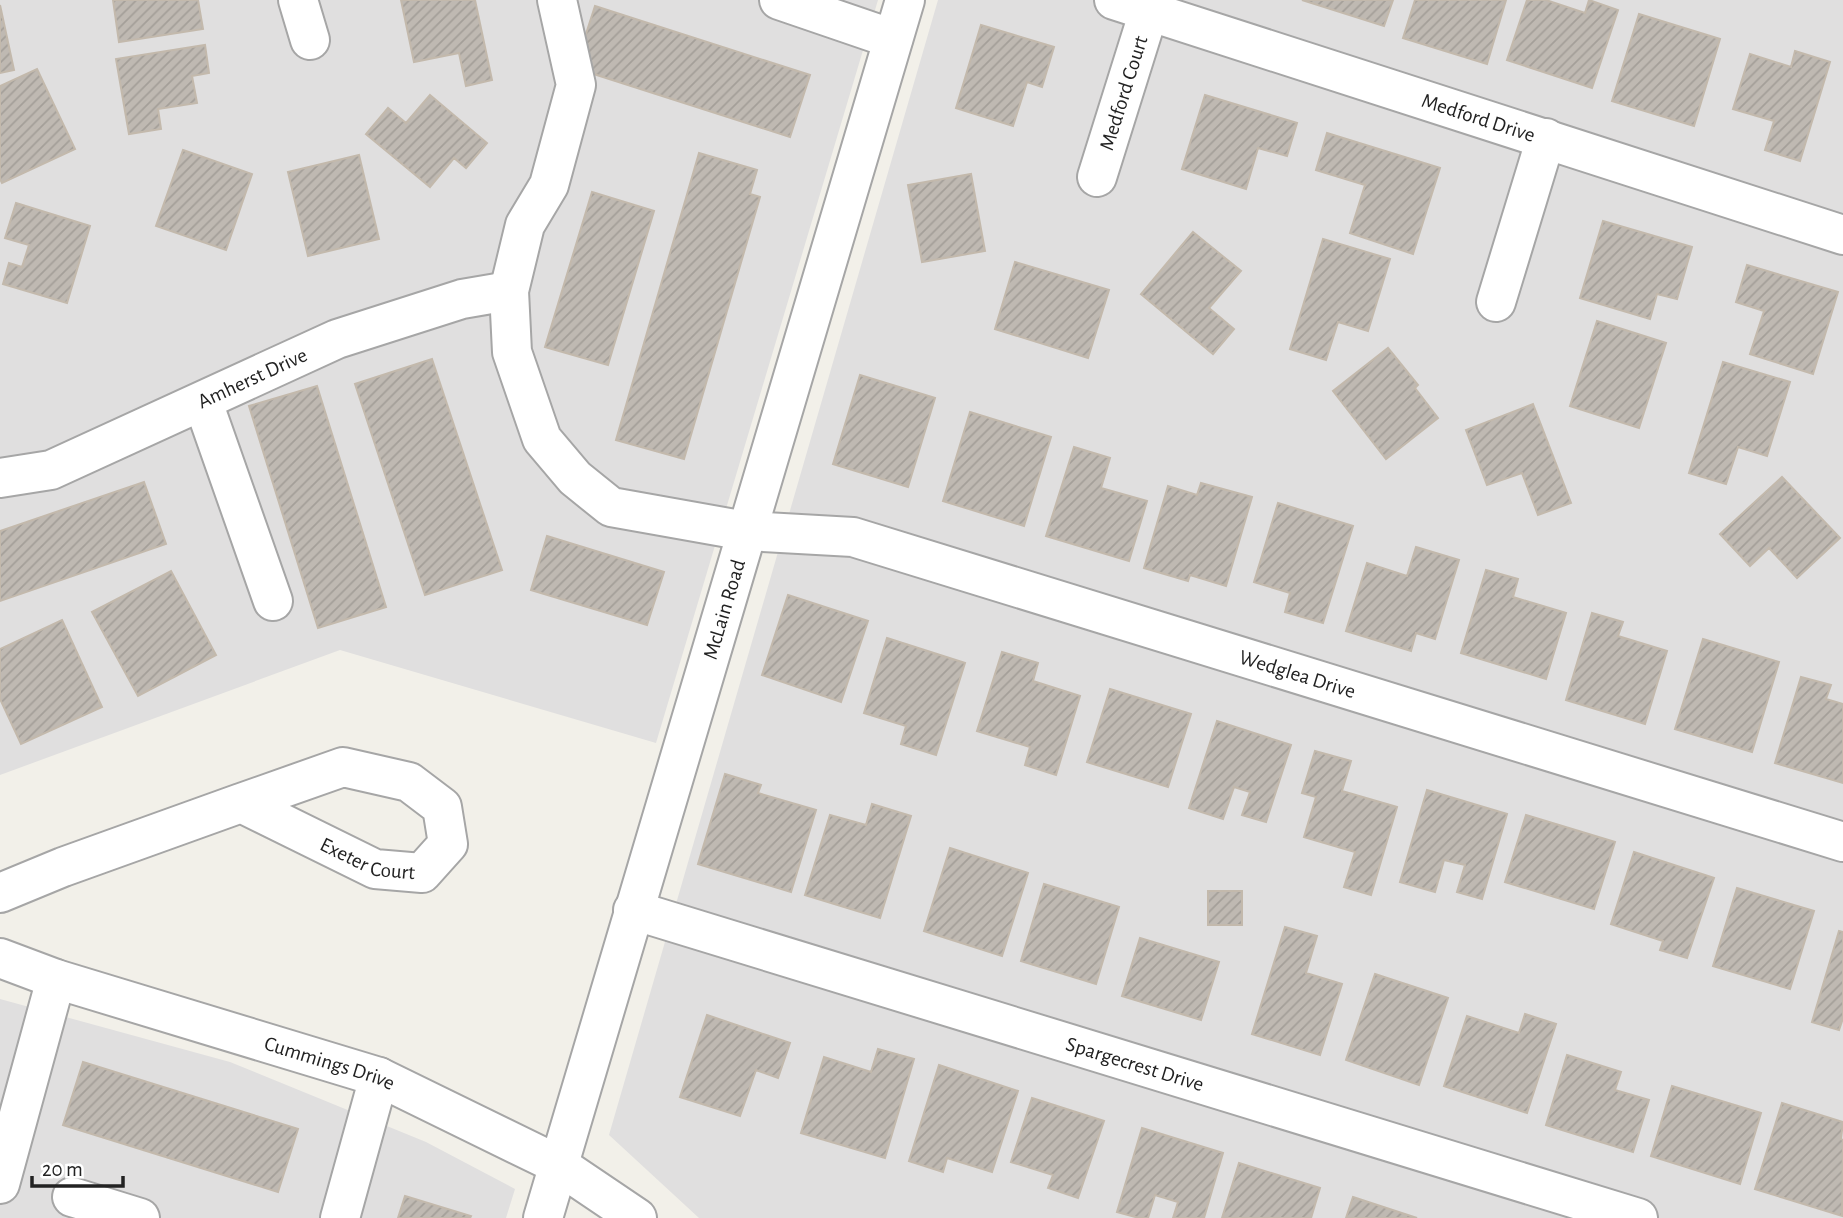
<svg xmlns="http://www.w3.org/2000/svg" width="1843" height="1218" font-family="'Alegreya Sans',sans-serif">
	<defs>
		<pattern id="building-hatch" width="6" height="6" patternUnits="userSpaceOnUse" patternTransform="scale(1.75)"><rect width="6" height="6" fill="#bfb9b2"/><path d="M-1 1l2-2M0 6l6-6M5 7l2-2" fill="none" stroke="#a49f99"/></pattern>
	</defs>
	<rect width="100%" height="100%" fill="#f2f0e9"/>
	<!-- residential -->
	<path fill="#e0dfdf" d="M 0,0 L 878,0 L 656,743 L 340,650 L 0,775 Z
		M 938,0 L 1843,0 L 1843,1218 L 699,1218 L 609,1135 Z
		M 0,999 L 230,1062 L 426,1142 L 515,1189 L 506,1218 L 0,1218 Z"/>
	<!-- building -->
	<path fill="url(#building-hatch)" stroke="#c3b9ac" stroke-width="2" d="M 113,0 L 198,0 L 203,29 L 119,42 Z
		M 401,0 L 475,0 L 492,80 L 466,86 L 459,53 L 414,62 Z
		M 1302,0 L 1393,0 L 1384,26 Z
		M 1415,0 L 1506,0 L 1487,64 L 1403,38 Z
		M 1527,0 L 1546,0 L 1585,13 L 1589,0 L 1618,10 L 1592,88 L 1507,60 Z
		M 0,5 L 14,70 L 0,73 Z
		M 595,6 L 810,75 L 790,137 L 575,68 Z
		M 1639,14 L 1720,39 L 1694,126 L 1612,101 Z
		M 981,25 L 1054,47 L 1042,87 L 1027,82 L 1013,126 L 956,108 Z
		M 205,45 L 209,73 L 192,76 L 197,103 L 158,109 L 161,129 L 129,134 L 116,59 Z
		M 1795,51 L 1830,62 L 1800,161 L 1765,150 L 1774,121 L 1733,109 L 1750,54 L 1791,67 Z
		M 37,69 L 75,149 L 2,183 L 0,179 L 0,86 Z
		M 430,95 L 487,143 L 466,168 L 454,158 L 430,187 L 366,134 L 388,108 L 406,123 Z
		M 1205,95 L 1297,123 L 1287,156 L 1258,148 L 1246,189 L 1182,169 Z
		M 1327,133 L 1440,168 L 1413,254 L 1350,233 L 1365,185 L 1316,170 Z
		M 183,150 L 252,174 L 226,250 L 156,226 Z
		M 699,153 L 757,170 L 750,194 L 760,197 L 684,459 L 616,440 Z
		M 359,155 L 379,239 L 308,256 L 288,172 Z
		M 971,174 L 985,251 L 922,262 L 908,185 Z
		M 592,192 L 654,211 L 608,365 L 545,347 Z
		M 16,203 L 90,226 L 67,303 L 3,284 L 9,263 L 22,267 L 29,245 L 5,238 Z
		M 1603,221 L 1692,247 L 1677,299 L 1657,294 L 1650,319 L 1580,298 Z
		M 1193,232 L 1241,271 L 1209,308 L 1234,329 L 1213,354 L 1141,294 Z
		M 1323,239 L 1390,259 L 1368,331 L 1338,322 L 1326,360 L 1290,349 Z
		M 1015,262 L 1109,290 L 1088,358 L 995,329 Z
		M 1747,265 L 1838,292 L 1813,374 L 1750,354 L 1764,311 L 1736,302 Z
		M 1597,321 L 1666,343 L 1639,428 L 1570,406 Z
		M 1388,348 L 1418,385 L 1415,388 L 1438,418 L 1386,459 L 1333,391 Z
		M 432,359 L 502,570 L 425,595 L 355,384 Z
		M 1723,362 L 1790,382 L 1767,456 L 1738,447 L 1726,484 L 1689,473 Z
		M 860,375 L 935,398 L 908,487 L 833,464 Z
		M 317,386 L 386,607 L 318,628 L 249,406 Z
		M 1533,404 L 1571,503 L 1538,515 L 1522,473 L 1487,485 L 1466,430 Z
		M 970,412 L 1051,437 L 1024,526 L 943,501 Z
		M 1074,447 L 1110,458 L 1101,488 L 1147,501 L 1129,561 L 1046,536 Z
		M 1782,477 L 1840,538 L 1797,578 L 1769,548 L 1750,566 L 1720,534 Z
		M 144,482 L 166,544 L 0,601 L 0,531 Z
		M 1201,483 L 1252,497 L 1226,586 L 1190,575 L 1188,581 L 1144,568 L 1168,486 L 1197,495 Z
		M 1278,503 L 1353,526 L 1323,623 L 1285,612 L 1290,593 L 1254,582 Z
		M 547,536 L 664,572 L 647,625 L 531,590 Z
		M 1416,547 L 1459,560 L 1435,639 L 1416,633 L 1411,651 L 1346,631 L 1367,563 L 1407,576 Z
		M 1486,570 L 1518,579 L 1513,597 L 1566,613 L 1546,679 L 1461,653 Z
		M 171,571 L 216,655 L 138,696 L 92,612 Z
		M 788,595 L 868,621 L 841,702 L 762,675 Z
		M 1592,613 L 1623,622 L 1618,636 L 1667,651 L 1645,724 L 1566,700 Z
		M 62,620 L 102,707 L 21,744 L 0,699 L 0,649 Z
		M 887,638 L 965,663 L 936,755 L 901,744 L 906,726 L 864,713 Z
		M 1703,639 L 1779,662 L 1752,752 L 1675,729 Z
		M 1002,652 L 1038,663 L 1033,681 L 1080,696 L 1056,775 L 1025,765 L 1030,747 L 977,731 Z
		M 1801,677 L 1831,685 L 1826,699 L 1843,704 L 1843,783 L 1775,763 Z
		M 1110,689 L 1191,714 L 1168,787 L 1087,762 Z
		M 1217,721 L 1291,745 L 1266,822 L 1242,815 L 1250,792 L 1234,787 L 1223,819 L 1189,808 Z
		M 1315,751 L 1351,761 L 1342,791 L 1397,807 L 1371,895 L 1344,887 L 1355,852 L 1304,837 L 1316,797 L 1302,793 Z
		M 725,774 L 761,785 L 758,793 L 816,810 L 791,892 L 698,864 Z
		M 1427,790 L 1507,814 L 1482,899 L 1457,892 L 1465,865 L 1444,860 L 1435,892 L 1400,882 Z
		M 872,804 L 911,816 L 880,918 L 805,895 L 830,815 L 866,825 Z
		M 1526,815 L 1615,842 L 1594,909 L 1505,882 Z
		M 950,848 L 1028,873 L 1002,956 L 924,931 Z
		M 1634,852 L 1714,878 L 1687,958 L 1660,950 L 1663,941 L 1611,924 Z
		M 1044,884 L 1119,907 L 1096,984 L 1021,961 Z
		M 1737,888 L 1814,911 L 1790,989 L 1713,966 Z
		M 1208,891 L 1242,891 L 1242,925 L 1208,925 Z
		M 1285,927 L 1317,936 L 1306,973 L 1342,984 L 1320,1055 L 1252,1034 Z
		M 1839,931 L 1843,932 L 1843,1018 L 1839,1030 L 1812,1022 Z
		M 1140,938 L 1219,962 L 1201,1020 L 1122,996 Z
		M 1375,974 L 1448,998 L 1419,1085 L 1346,1060 Z
		M 1525,1014 L 1556,1024 L 1527,1113 L 1444,1086 L 1467,1016 L 1519,1033 Z
		M 707,1015 L 790,1043 L 778,1078 L 756,1070 L 740,1116 L 680,1097 Z
		M 878,1049 L 914,1059 L 885,1158 L 801,1133 L 824,1057 L 871,1072 Z
		M 1567,1055 L 1621,1072 L 1615,1090 L 1649,1100 L 1633,1152 L 1546,1125 Z
		M 83,1062 L 298,1129 L 278,1192 L 63,1125 Z
		M 939,1065 L 1018,1091 L 992,1172 L 947,1158 L 943,1172 L 909,1161 Z
		M 1672,1086 L 1761,1113 L 1740,1184 L 1651,1156 Z
		M 1032,1098 L 1104,1121 L 1078,1198 L 1048,1188 L 1053,1175 L 1011,1162 Z
		M 1782,1103 L 1843,1122 L 1841,1139 L 1843,1140 L 1842,1216 L 1755,1189 Z
		M 1142,1128 L 1223,1153 L 1204,1218 L 1173,1218 L 1178,1202 L 1155,1195 L 1148,1218 L 1139,1218 L 1117,1212 Z
		M 1239,1163 L 1320,1188 L 1311,1218 L 1222,1218 Z
		M 405,1196 L 471,1216 L 470,1218 L 398,1218 Z
		M 1353,1197 L 1417,1218 L 1346,1218 Z"/>
	<g fill="none" stroke-linecap="round" stroke-linejoin="round">
		<defs>
			<g id="minor">
				<path d="M 298,0 L 310,40"/>
				<path id="s1" d="M 557,0 L 576,85 L 549,185 L 525,225 L 509,291 L 512,352 L 542,439 L 575,478 L 611,507 L 746,531 L 853,537 L 1843,842"/>
				<path d="M 779,0 L 893,39"/>
				<path id="s2" d="M 1114,0 L 1843,235"/>
				<path id="s3" d="M 1097,177 L 1149,11"/>
				<path d="M 1496,302 L 1546,138"/>
				<path d="M 203,402 L 273,601"/>
				<path id="s4" d="M 0,478 L 51,470 L 337,339 L 462,299 L 509,291"/>
				<path id="s5" d="M 0,893 L 63,867 L 241,803 L 375,869 L 422,873 L 448,844 L 442,807 L 409,782 L 343,767 L 241,803"/>
				<path id="s6" d="M 633,910 L 1638,1218"/>
				<path id="s7" d="M 0,958 L 56,979 L 379,1077 L 557,1164 L 637,1218"/>
				<path d="M 0,1184 L 56,979"/>
				<path d="M 72,1197 L 140,1218"/>
				<path d="M 340,1218 L 379,1077"/>
				<path id="s8" d="M 543,1218 L 905,0"/>
			</g>
		</defs>
		<!-- minor casing -->
		<use href="#minor" stroke="#a6a6a6" stroke-width="42"/>
		<!-- minor -->
		<use href="#minor" stroke="#fff" stroke-width="38"/>
	</g>
	<g text-anchor="middle" stroke-width="6" stroke-linejoin="round" paint-order="stroke">
		<!-- street labels -->
		<g font-size="21" fill="#222" stroke="#fff">
			<text dy="7" stroke="none"><textPath href="#s3" startOffset="88">Medford Court</textPath></text>
			<text dy="7" stroke="none"><textPath href="#s2" startOffset="383">Medford Drive</textPath></text>
			<text dy="7" stroke="none"><textPath href="#s4" startOffset="273">Amherst Drive</textPath></text>
			<text dy="7" stroke="none"><textPath href="#s8" startOffset="635">McLain Road</textPath></text>
			<text dy="7" stroke="none"><textPath href="#s1" startOffset="1265">Wedglea Drive</textPath></text>
			<text dy="7" stroke="none"><textPath href="#s5" startOffset="397">Exeter Court</textPath></text>
			<text dy="7" stroke="none"><textPath href="#s7" startOffset="346">Cummings Drive</textPath></text>
			<text dy="7" stroke="none"><textPath href="#s6" startOffset="525">Spargecrest Drive</textPath></text>
		</g>
	</g>
	<!-- scale -->
	<path d="M32 1176v10h91v-10" fill="none" stroke="#222222" stroke-width="3.5"/>
	<text x="42" y="1176" font-size="21" fill="#222222" stroke="#ffffff" stroke-width="5" paint-order="stroke">20 m</text>
</svg>
